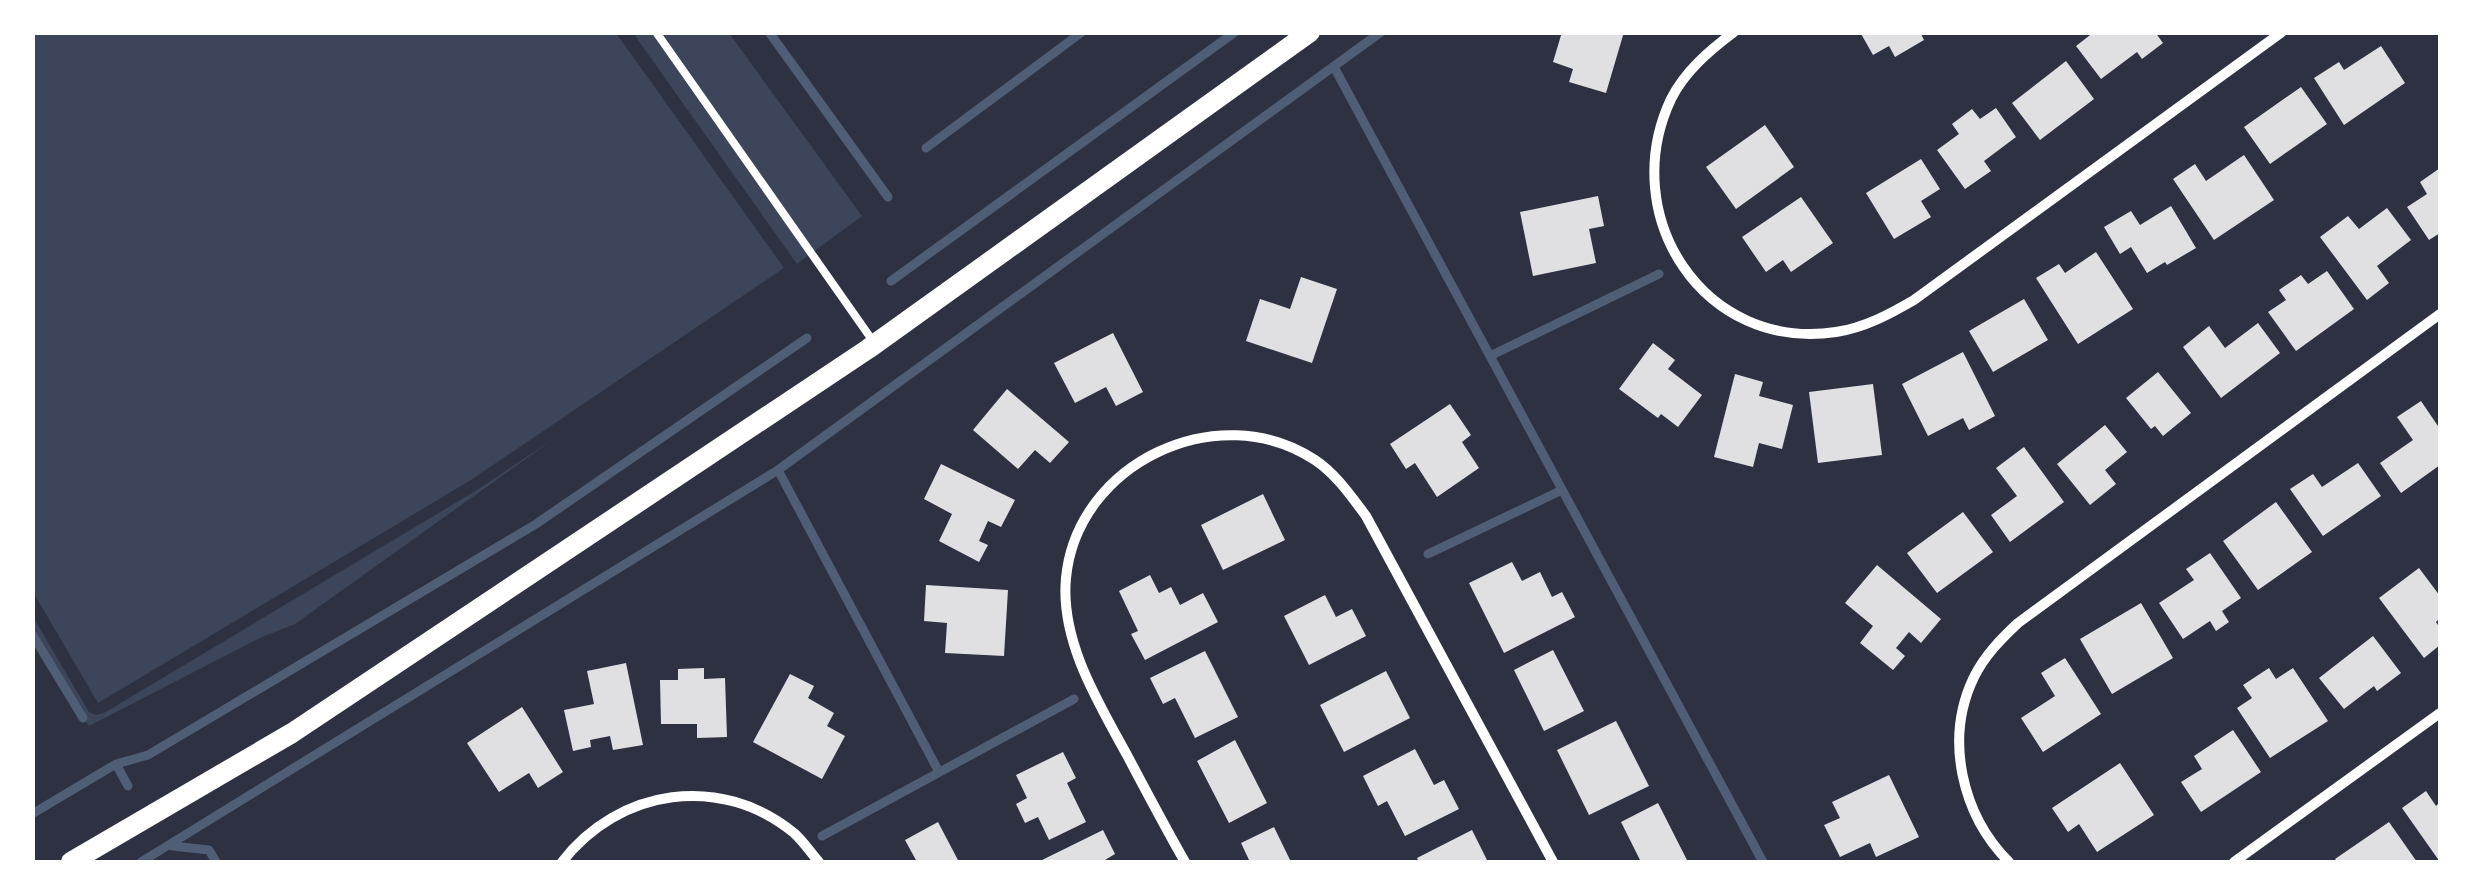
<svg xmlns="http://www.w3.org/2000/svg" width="2473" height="895" font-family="'Source Sans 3',sans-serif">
	<rect width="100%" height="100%" fill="#2d3142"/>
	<!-- green -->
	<path fill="#3c4559" d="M 32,33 L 616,33 L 784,268 L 471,480 L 98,703 L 33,592 Z
		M 633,33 L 729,33 L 862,216 L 797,264 Z
		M 555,438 L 295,624 L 262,637 L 89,726 L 33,631 L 33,617 L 89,712 L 96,715 L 104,713 L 477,490 Z"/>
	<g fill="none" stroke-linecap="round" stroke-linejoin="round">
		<!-- stream -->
		<path stroke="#4f5d75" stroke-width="9" d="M 769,32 L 888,197
			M 1334,67 L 1763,862
			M 926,148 L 1082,32
			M 891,281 L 1235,32
			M 1490,356 L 1659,274
			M 778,470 L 939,772
			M 1428,554 L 1562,490
			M 32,634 L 83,718
			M 116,764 L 128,786
			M 32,814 L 116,764 L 148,755 L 536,524 L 807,338
			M 822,836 L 1074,699
			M 172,846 L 209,850 L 216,862
			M 141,862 L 778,470 L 1381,32"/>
	</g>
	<!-- building -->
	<path fill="#e0e0e3" d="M 1562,32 L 1624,32 L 1606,93 L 1569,82 L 1573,69 L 1553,62 Z
		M 1860,32 L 1920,32 L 1924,40 L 1895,57 L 1889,46 L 1873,55 Z
		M 2094,32 L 2155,32 L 2163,43 L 2142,59 L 2137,52 L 2101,79 L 2076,46 Z
		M 2381,46 L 2405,83 L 2344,125 L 2314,78 L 2339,62 L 2344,70 Z
		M 2066,61 L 2094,99 L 2040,140 L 2012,103 Z
		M 2301,87 L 2327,124 L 2270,164 L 2244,127 Z
		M 1996,108 L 2016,137 L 1984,161 L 1991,171 L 1965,189 L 1937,150 L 1959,134 L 1952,124 L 1972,109 L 1980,119 Z
		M 1765,125 L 1794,167 L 1736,209 L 1706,167 Z
		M 2244,155 L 2274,200 L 2214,240 L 2173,179 L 2195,164 L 2206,181 Z
		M 1921,159 L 1940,189 L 1921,201 L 1931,217 L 1894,239 L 1866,193 Z
		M 2440,168 L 2440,233 L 2429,240 L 2407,207 L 2427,194 L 2420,182 Z
		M 1598,196 L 1604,226 L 1589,229 L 1596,263 L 1533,276 L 1520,212 Z
		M 1801,197 L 1833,243 L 1791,272 L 1783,260 L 1766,272 L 1742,237 Z
		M 2171,206 L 2196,248 L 2167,265 L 2165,262 L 2147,273 L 2131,247 L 2120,254 L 2104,227 L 2131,211 L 2140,225 Z
		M 2387,208 L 2411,240 L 2377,266 L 2389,283 L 2367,300 L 2320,237 L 2348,216 L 2359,229 Z
		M 2096,252 L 2133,309 L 2078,344 L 2036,278 L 2059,264 L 2065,273 Z
		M 2327,271 L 2354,309 L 2296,351 L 2268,312 L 2286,300 L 2279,290 L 2301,275 L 2308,284 Z
		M 1301,277 L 1337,289 L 1312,363 L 1246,341 L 1260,299 L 1290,309 Z
		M 2024,299 L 2048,340 L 1993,372 L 1969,331 Z
		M 2258,323 L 2280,353 L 2221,398 L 2183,347 L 2209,326 L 2225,348 Z
		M 1113,333 L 1143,392 L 1116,406 L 1106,387 L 1075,403 L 1054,363 Z
		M 1653,343 L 1675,360 L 1668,369 L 1702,395 L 1678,427 L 1661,414 L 1658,418 L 1619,389 Z
		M 1963,352 L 1995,416 L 1969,430 L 1963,418 L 1928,436 L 1902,384 Z
		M 2158,372 L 2191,413 L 2163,436 L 2155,426 L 2151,429 L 2126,398 Z
		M 1735,374 L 1763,382 L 1759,396 L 1793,405 L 1782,449 L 1759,443 L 1753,467 L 1714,457 Z
		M 1873,384 L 1882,455 L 1818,463 L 1809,392 Z
		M 1007,389 L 1069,442 L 1050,463 L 1035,450 L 1018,469 L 973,430 Z
		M 2421,401 L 2440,429 L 2440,465 L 2401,493 L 2380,463 L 2413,440 L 2397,417 Z
		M 1450,404 L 1471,435 L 1462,442 L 1479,468 L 1437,497 L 1415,463 L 1406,469 L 1390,444 Z
		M 2105,425 L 2127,452 L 2105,470 L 2116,484 L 2090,505 L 2057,464 Z
		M 2024,447 L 2064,502 L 2010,542 L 1991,515 L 2017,496 L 1996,468 Z
		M 2358,463 L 2381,496 L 2323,536 L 2290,489 L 2313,474 L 2322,487 Z
		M 941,464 L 1015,500 L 1001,527 L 988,521 L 979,541 L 988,545 L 979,562 L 939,541 L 952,514 L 924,499 Z
		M 1263,494 L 1285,540 L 1223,570 L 1201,525 Z
		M 2276,502 L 2312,552 L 2258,590 L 2223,541 Z
		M 1963,512 L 1993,552 L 1937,593 L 1907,553 Z
		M 2210,553 L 2241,598 L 2222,611 L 2229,622 L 2216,631 L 2210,621 L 2183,639 L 2159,603 L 2194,580 L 2186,569 Z
		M 1512,562 L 1522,581 L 1540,572 L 1552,597 L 1562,592 L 1575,617 L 1504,653 L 1469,583 Z
		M 1877,565 L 1941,619 L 1921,643 L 1909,632 L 1896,648 L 1905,656 L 1893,670 L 1860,643 L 1873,626 L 1845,603 Z
		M 2419,568 L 2440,596 L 2440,618 L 2436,622 L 2440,628 L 2440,645 L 2424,658 L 2379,598 Z
		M 1150,575 L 1159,593 L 1171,587 L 1180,605 L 1203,593 L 1218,622 L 1145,660 L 1131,634 L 1138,631 L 1119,591 Z
		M 926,585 L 1008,590 L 1004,656 L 945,653 L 947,623 L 924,621 Z
		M 1325,595 L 1336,617 L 1352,609 L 1366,636 L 1309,665 L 1284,616 Z
		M 2141,603 L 2173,658 L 2112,694 L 2080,639 Z
		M 2373,636 L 2401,673 L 2377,691 L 2374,686 L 2344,709 L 2319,678 Z
		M 1553,650 L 1584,711 L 1544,731 L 1514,670 Z
		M 1205,651 L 1238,717 L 1195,738 L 1175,698 L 1163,704 L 1150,678 Z
		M 2065,658 L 2101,714 L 2043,752 L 2021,718 L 2055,696 L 2041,673 Z
		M 626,663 L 643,745 L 613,750 L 610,736 L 590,740 L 591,747 L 573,751 L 564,710 L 594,704 L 587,671 Z
		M 704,668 L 704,679 L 725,678 L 727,737 L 697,738 L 697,724 L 661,724 L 660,680 L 678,680 L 678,669 Z
		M 2269,668 L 2276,679 L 2293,668 L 2328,721 L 2270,758 L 2237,708 L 2252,698 L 2243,685 Z
		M 1386,671 L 1410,718 L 1344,752 L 1320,705 Z
		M 790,674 L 814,686 L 808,698 L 834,713 L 827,726 L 845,736 L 822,779 L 753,742 Z
		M 522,707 L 563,772 L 538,788 L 529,773 L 499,792 L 467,743 Z
		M 1616,721 L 1649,786 L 1589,815 L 1557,750 Z
		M 2233,730 L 2261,772 L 2201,812 L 2181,782 L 2202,769 L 2194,756 Z
		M 1235,740 L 1267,803 L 1229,823 L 1197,761 Z
		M 1415,749 L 1434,785 L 1444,780 L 1459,809 L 1405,836 L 1387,801 L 1378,806 L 1363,776 Z
		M 1063,752 L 1076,778 L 1067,783 L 1086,822 L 1049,840 L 1038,817 L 1025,823 L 1016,804 L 1027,798 L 1016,775 Z
		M 2120,763 L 2154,815 L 2097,852 L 2079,824 L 2068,832 L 2052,808 Z
		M 1889,775 L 1919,837 L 1876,857 L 1870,843 L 1840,857 L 1824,825 L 1840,818 L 1832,802 Z
		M 2426,791 L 2436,806 L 2440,802 L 2440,862 L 2402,808 Z
		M 1658,803 L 1688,862 L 1641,862 L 1621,822 Z
		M 938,822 L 959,862 L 917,862 L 905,840 Z
		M 2389,822 L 2417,862 L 2338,862 L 2335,859 Z
		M 1274,827 L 1291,862 L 1250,862 L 1241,843 Z
		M 1103,830 L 1115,854 L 1105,860 L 1106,862 L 1038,862 Z
		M 1472,830 L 1488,862 L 1419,862 L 1417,858 Z"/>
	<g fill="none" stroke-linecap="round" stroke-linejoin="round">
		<!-- service -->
		<path stroke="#fff" stroke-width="8" d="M 656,32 L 875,344"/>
		<!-- minor -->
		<path stroke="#fff" stroke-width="10" d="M 1734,32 C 1710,50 1685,71 1671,99 C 1616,216 1704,352 1836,332 C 1864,328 1890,314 1914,300 L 2282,32
			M 562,862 C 619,788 721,773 794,833 C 803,841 811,853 819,862
			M 1185,862 C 1165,827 1146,791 1127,755 C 1098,702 1060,641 1066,578 C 1077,463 1218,396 1315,460 C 1336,474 1351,496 1366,516 L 1553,862
			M 2009,862 C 1962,815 1944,739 1974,677 C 1985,655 2001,639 2018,623 L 2440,314
			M 2234,862 L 2440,713"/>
		<!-- secondary -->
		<path stroke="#fff" stroke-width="20" d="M 71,862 L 292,733 L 868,349 L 1310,32"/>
	</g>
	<!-- border -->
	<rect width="2473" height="895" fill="none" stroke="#ffffff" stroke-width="70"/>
</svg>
